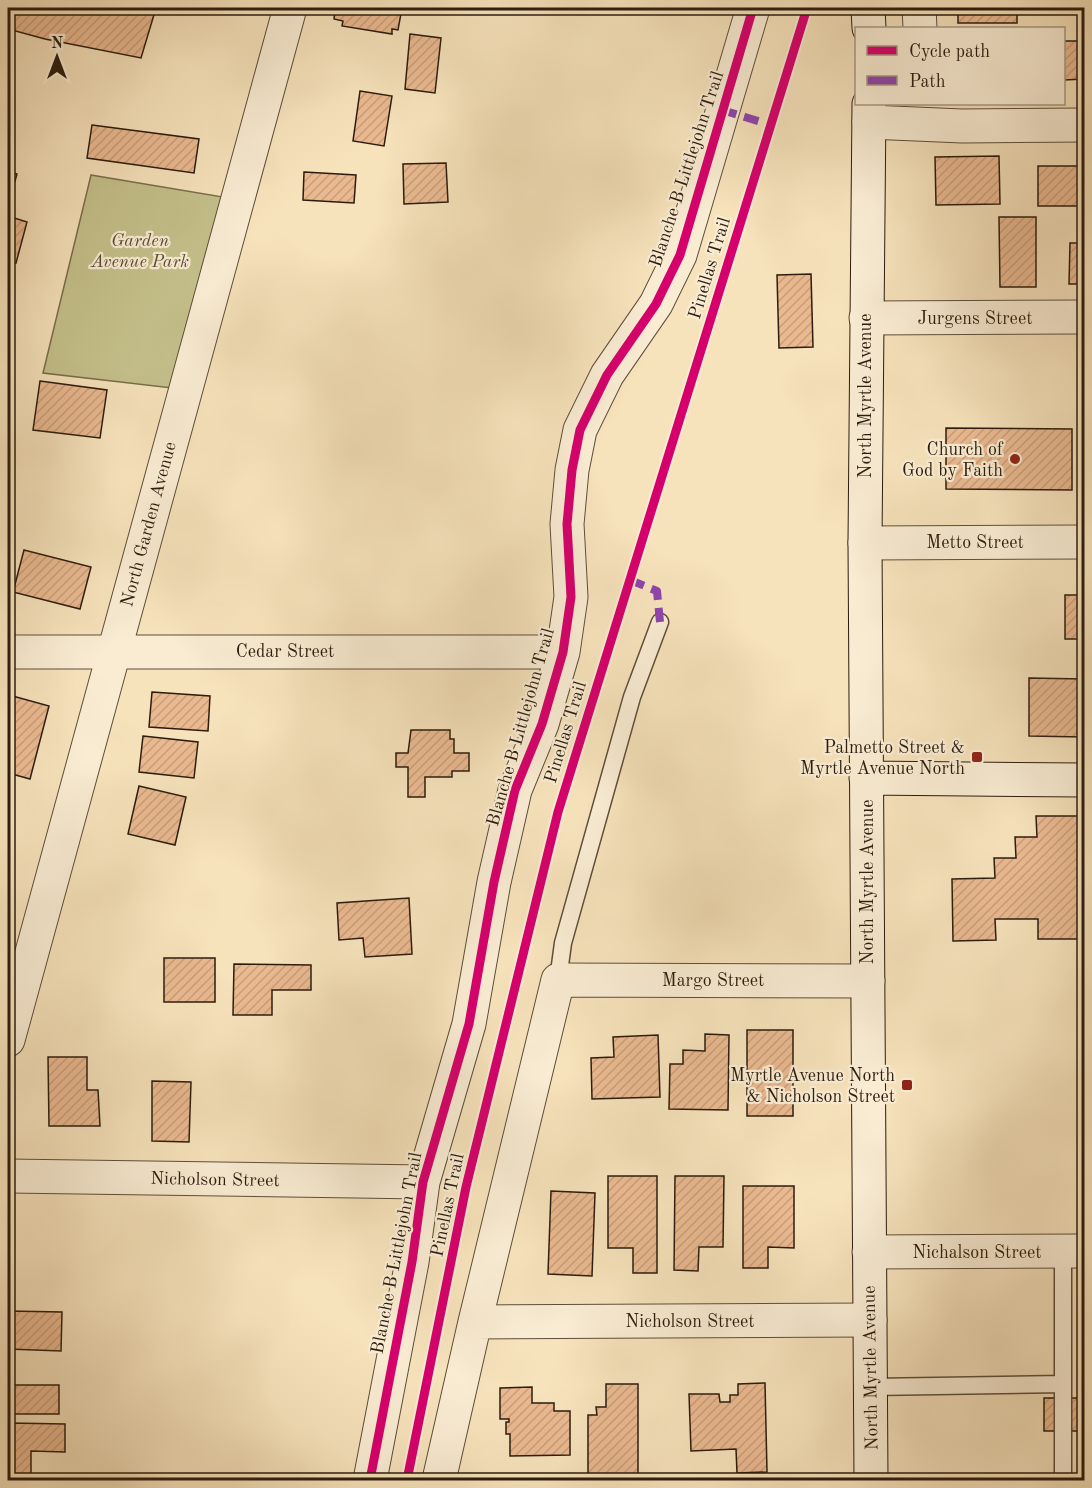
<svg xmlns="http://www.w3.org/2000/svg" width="1092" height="1488" font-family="'Old Standard TT',serif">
	<defs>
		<pattern id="building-hatch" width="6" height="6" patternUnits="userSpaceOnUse" patternTransform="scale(1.5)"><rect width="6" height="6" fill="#eab990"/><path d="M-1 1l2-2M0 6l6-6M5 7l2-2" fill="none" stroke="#c99e7b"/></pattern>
	</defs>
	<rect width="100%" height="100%" fill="#f6e2bb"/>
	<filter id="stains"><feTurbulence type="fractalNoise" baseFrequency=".00333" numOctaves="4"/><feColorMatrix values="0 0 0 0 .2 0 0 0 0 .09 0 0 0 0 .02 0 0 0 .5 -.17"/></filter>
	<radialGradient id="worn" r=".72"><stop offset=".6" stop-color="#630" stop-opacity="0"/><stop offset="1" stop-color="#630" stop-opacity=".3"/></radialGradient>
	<!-- green -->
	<path fill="#c4c08b" stroke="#786e4c" stroke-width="1.5" d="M 91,175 L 223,197 L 172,388 L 43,373 Z"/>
	<!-- building -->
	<path fill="url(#building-hatch)" stroke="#2c1c0e" stroke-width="1.5" d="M 8,8 L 156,8 L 141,58 L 45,39 L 8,29 Z
		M 335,8 L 402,8 L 398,30 L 392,29 L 392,34 L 342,26 L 343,21 L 334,19 Z
		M 958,8 L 1017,8 L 1017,23 L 958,23 Z
		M 410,34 L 441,38 L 435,93 L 405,89 Z
		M 1064,41 L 1084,41 L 1084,79 L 1064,80 Z
		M 360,91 L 392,96 L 384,146 L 353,141 Z
		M 92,125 L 199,139 L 194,173 L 87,158 Z
		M 999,156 L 1000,204 L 936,205 L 935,157 Z
		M 446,163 L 448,202 L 404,204 L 403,164 Z
		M 1038,166 L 1080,166 L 1080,206 L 1038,206 Z
		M 8,171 L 17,174 L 8,206 Z
		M 304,172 L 356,175 L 354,203 L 303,200 Z
		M 8,216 L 27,222 L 16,263 L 8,260 Z
		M 999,217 L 1036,217 L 1036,287 L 1000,287 Z
		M 1070,243 L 1084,243 L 1084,284 L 1069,284 Z
		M 811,274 L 813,347 L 779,348 L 777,275 Z
		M 40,381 L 107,390 L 100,438 L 33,430 Z
		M 946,428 L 1072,429 L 1072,490 L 946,489 Z
		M 24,550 L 91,567 L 80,609 L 13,592 Z
		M 1065,595 L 1084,595 L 1084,639 L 1065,639 Z
		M 1029,678 L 1084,679 L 1084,737 L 1029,736 Z
		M 152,692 L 210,696 L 208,731 L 149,727 Z
		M 9,695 L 49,706 L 30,779 L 8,773 Z
		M 411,730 L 450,730 L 450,739 L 454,739 L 454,753 L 469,753 L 469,771 L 452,771 L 452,777 L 425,777 L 425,797 L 408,797 L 408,767 L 396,767 L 396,753 L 408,753 Z
		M 143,736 L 198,742 L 194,778 L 139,772 Z
		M 139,786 L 186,797 L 175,845 L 128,834 Z
		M 1036,816 L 1079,816 L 1081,939 L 1038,939 L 1038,919 L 995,919 L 996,940 L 953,941 L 952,879 L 995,878 L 994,858 L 1016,858 L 1015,837 L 1037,837 Z
		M 409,898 L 412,954 L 365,957 L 363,938 L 339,940 L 337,903 Z
		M 164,958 L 215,958 L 215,1002 L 164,1002 Z
		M 234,964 L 311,965 L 311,990 L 272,990 L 272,1015 L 233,1015 Z
		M 747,1030 L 793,1030 L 793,1116 L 747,1116 Z
		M 705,1034 L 729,1035 L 728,1110 L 669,1109 L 670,1064 L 683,1064 L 683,1050 L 705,1051 Z
		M 658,1035 L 660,1097 L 592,1099 L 591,1058 L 614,1057 L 613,1037 Z
		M 48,1057 L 87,1057 L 87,1090 L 98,1090 L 100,1126 L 49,1126 Z
		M 152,1081 L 191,1082 L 189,1142 L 152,1141 Z
		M 608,1176 L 657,1176 L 657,1273 L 633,1273 L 633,1248 L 608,1248 Z
		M 675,1176 L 724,1176 L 723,1247 L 699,1247 L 698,1271 L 674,1270 Z
		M 743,1186 L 794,1186 L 794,1248 L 768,1247 L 768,1268 L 743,1268 Z
		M 551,1191 L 595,1193 L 592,1276 L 548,1274 Z
		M 8,1311 L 62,1312 L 61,1351 L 8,1349 Z
		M 1082,1336 L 1084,1336 L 1084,1480 L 1082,1480 Z
		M 765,1383 L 767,1472 L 737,1473 L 736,1449 L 691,1451 L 689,1394 L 719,1394 L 720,1402 L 730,1402 L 730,1395 L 738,1395 L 738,1384 Z
		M 606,1384 L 638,1384 L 638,1480 L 588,1480 L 588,1415 L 597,1415 L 596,1407 L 606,1407 Z
		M 8,1385 L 59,1385 L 59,1414 L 8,1414 Z
		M 532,1387 L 532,1403 L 554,1403 L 554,1411 L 570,1411 L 570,1455 L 510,1456 L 510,1434 L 506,1434 L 506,1422 L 509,1422 L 509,1419 L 500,1419 L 500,1388 Z
		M 1044,1398 L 1082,1398 L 1082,1431 L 1044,1431 Z
		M 10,1423 L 65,1424 L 65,1452 L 31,1451 L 31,1474 L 9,1474 Z"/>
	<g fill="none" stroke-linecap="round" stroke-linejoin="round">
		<defs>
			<path id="lane" d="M 558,980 L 563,943 L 632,697 L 660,622
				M 871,1387 L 1063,1384
				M 1063,1480 L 1063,1251"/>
			<path id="street" d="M 919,8 L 920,28
				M 869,122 L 962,126 L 1084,125
				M 866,318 L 1084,317
				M 865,543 L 1084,542
				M 8,652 L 563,652
				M 8,1040 L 290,8
				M 8,1176 L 423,1182
				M 869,1252 L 1084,1251
				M 475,1322 L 870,1320
				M 370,1480 L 412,1262 L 423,1182 L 469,1024 L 494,882 L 515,790 L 542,724 L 563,652 L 571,597 L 567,524 L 572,470 L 580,430 L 607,375 L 656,304 L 680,255 L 753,8
				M 439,1480 L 475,1322 L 558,980 L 868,981"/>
			<path id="secondary" d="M 868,8 L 869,28
				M 869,104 L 865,543 L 871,1480
				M 866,778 L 1084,780"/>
		</defs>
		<!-- lane casing -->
		<use href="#lane" stroke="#5e4e39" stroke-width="19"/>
		<!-- street casing -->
		<use href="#street" stroke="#5e4e39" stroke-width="35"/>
		<!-- secondary casing -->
		<use href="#secondary" stroke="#2c1c0e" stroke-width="35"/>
		<!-- lane -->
		<use href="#lane" stroke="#f9ecd3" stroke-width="16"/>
		<!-- street -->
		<use href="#street" stroke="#f9ecd3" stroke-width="33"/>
		<!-- secondary -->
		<use href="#secondary" stroke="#f9ecd3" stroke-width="33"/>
		<!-- quiet -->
		<path stroke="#8e44ad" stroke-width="8" stroke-dasharray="15 8" stroke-linecap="butt" d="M 722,110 L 771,125
			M 630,580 L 657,591 L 660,622"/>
		<defs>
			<path id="cycleway" d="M 370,1480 L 412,1262 L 423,1182 L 469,1024 L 494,882 L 515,790 L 542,724 L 563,652 L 571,597 L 567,524 L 572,470 L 580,430 L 607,375 L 656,304 L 680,255 L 753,8
				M 407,1480 L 466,1187 L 558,812 L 807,8"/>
		</defs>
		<!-- cycleway casing -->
		<use href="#cycleway" stroke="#f9ecd3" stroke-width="13"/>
		<!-- cycleway -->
		<use href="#cycleway" stroke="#d6006c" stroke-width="9"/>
	</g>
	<!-- markers -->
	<g fill="#8f2418" stroke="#f9ecd3" stroke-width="2">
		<circle cx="1015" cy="459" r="6"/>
		<rect x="971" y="751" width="12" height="12" rx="3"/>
		<rect x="901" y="1079" width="12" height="12" rx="3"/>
	</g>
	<g text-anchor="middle" stroke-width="4.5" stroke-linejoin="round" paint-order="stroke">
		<!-- street labels -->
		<g font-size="18" fill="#2c1c0e" stroke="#f9ecd3">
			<text transform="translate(686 169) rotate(-72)" y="6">Blanche B Littlejohn Trail</text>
			<text transform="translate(709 268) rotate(-73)" y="6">Pinellas Trail</text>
			<text x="975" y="324">Jurgens Street</text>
			<text transform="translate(865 396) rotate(-90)" y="6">North Myrtle Avenue</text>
			<text transform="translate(148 524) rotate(-75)" y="6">North Garden Avenue</text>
			<text x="975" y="548">Metto Street</text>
			<text x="285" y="657">Cedar Street</text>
			<text transform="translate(520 727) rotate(-74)" y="6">Blanche B Littlejohn Trail</text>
			<text transform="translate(565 732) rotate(-73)" y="6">Pinellas Trail</text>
			<text transform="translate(867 882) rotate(-90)" y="6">North Myrtle Avenue</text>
			<text x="713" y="986">Margo Street</text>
			<text transform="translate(215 1179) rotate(1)" y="6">Nicholson Street</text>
			<text transform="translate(447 1205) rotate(-78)" y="6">Pinellas Trail</text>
			<text x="977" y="1258">Nichalson Street</text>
			<text transform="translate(396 1253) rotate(-79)" y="6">Blanche B Littlejohn Trail</text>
			<text x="690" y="1327">Nicholson Street</text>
			<text transform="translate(870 1368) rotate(-91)" y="6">North Myrtle Avenue</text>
		</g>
		<!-- park labels -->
		<g font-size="18" font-style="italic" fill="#5a4d34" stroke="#f9ecd3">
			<text x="140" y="246">Garden<tspan x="140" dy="21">Avenue Park</tspan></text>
		</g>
		<!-- poi labels -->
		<g font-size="18" fill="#2c1c0e" stroke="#f9ecd3" text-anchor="end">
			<text x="1003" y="455">Church of<tspan x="1003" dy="21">God by Faith</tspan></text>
			<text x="965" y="753">Palmetto Street &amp;<tspan x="965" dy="21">Myrtle Avenue North</tspan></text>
			<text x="895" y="1081">Myrtle Avenue North<tspan x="895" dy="21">&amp; Nicholson Street</tspan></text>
		</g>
	</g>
	<!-- margin -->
	<rect width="1092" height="1488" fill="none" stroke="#f6e2bb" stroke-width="30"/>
	<rect x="9" y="9" width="1074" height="1470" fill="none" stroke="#2c1c0e" stroke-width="3"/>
	<rect x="15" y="15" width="1062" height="1458" fill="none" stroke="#2c1c0e" stroke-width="1.5"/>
	<!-- legend -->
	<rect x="855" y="27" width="210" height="78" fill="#f9ecd3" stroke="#a79984" stroke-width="1.5"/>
	<rect x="867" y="46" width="30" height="9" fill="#d6006c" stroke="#a79984" stroke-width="1.5"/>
	<text x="909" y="57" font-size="18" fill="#2c1c0e">Cycle path</text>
	<rect x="867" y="76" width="30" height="9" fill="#8e44ad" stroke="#a79984" stroke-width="1.5"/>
	<text x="909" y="87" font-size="18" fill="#2c1c0e">Path</text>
	<!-- north arrow -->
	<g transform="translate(57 57)" stroke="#f9ecd3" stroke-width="4.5" paint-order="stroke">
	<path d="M0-4.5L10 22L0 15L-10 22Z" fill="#2c1c0e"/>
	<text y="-9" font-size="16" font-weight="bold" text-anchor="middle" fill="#2c1c0e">N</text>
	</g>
	<rect width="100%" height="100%" filter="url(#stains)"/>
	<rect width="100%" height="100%" fill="url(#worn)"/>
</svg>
